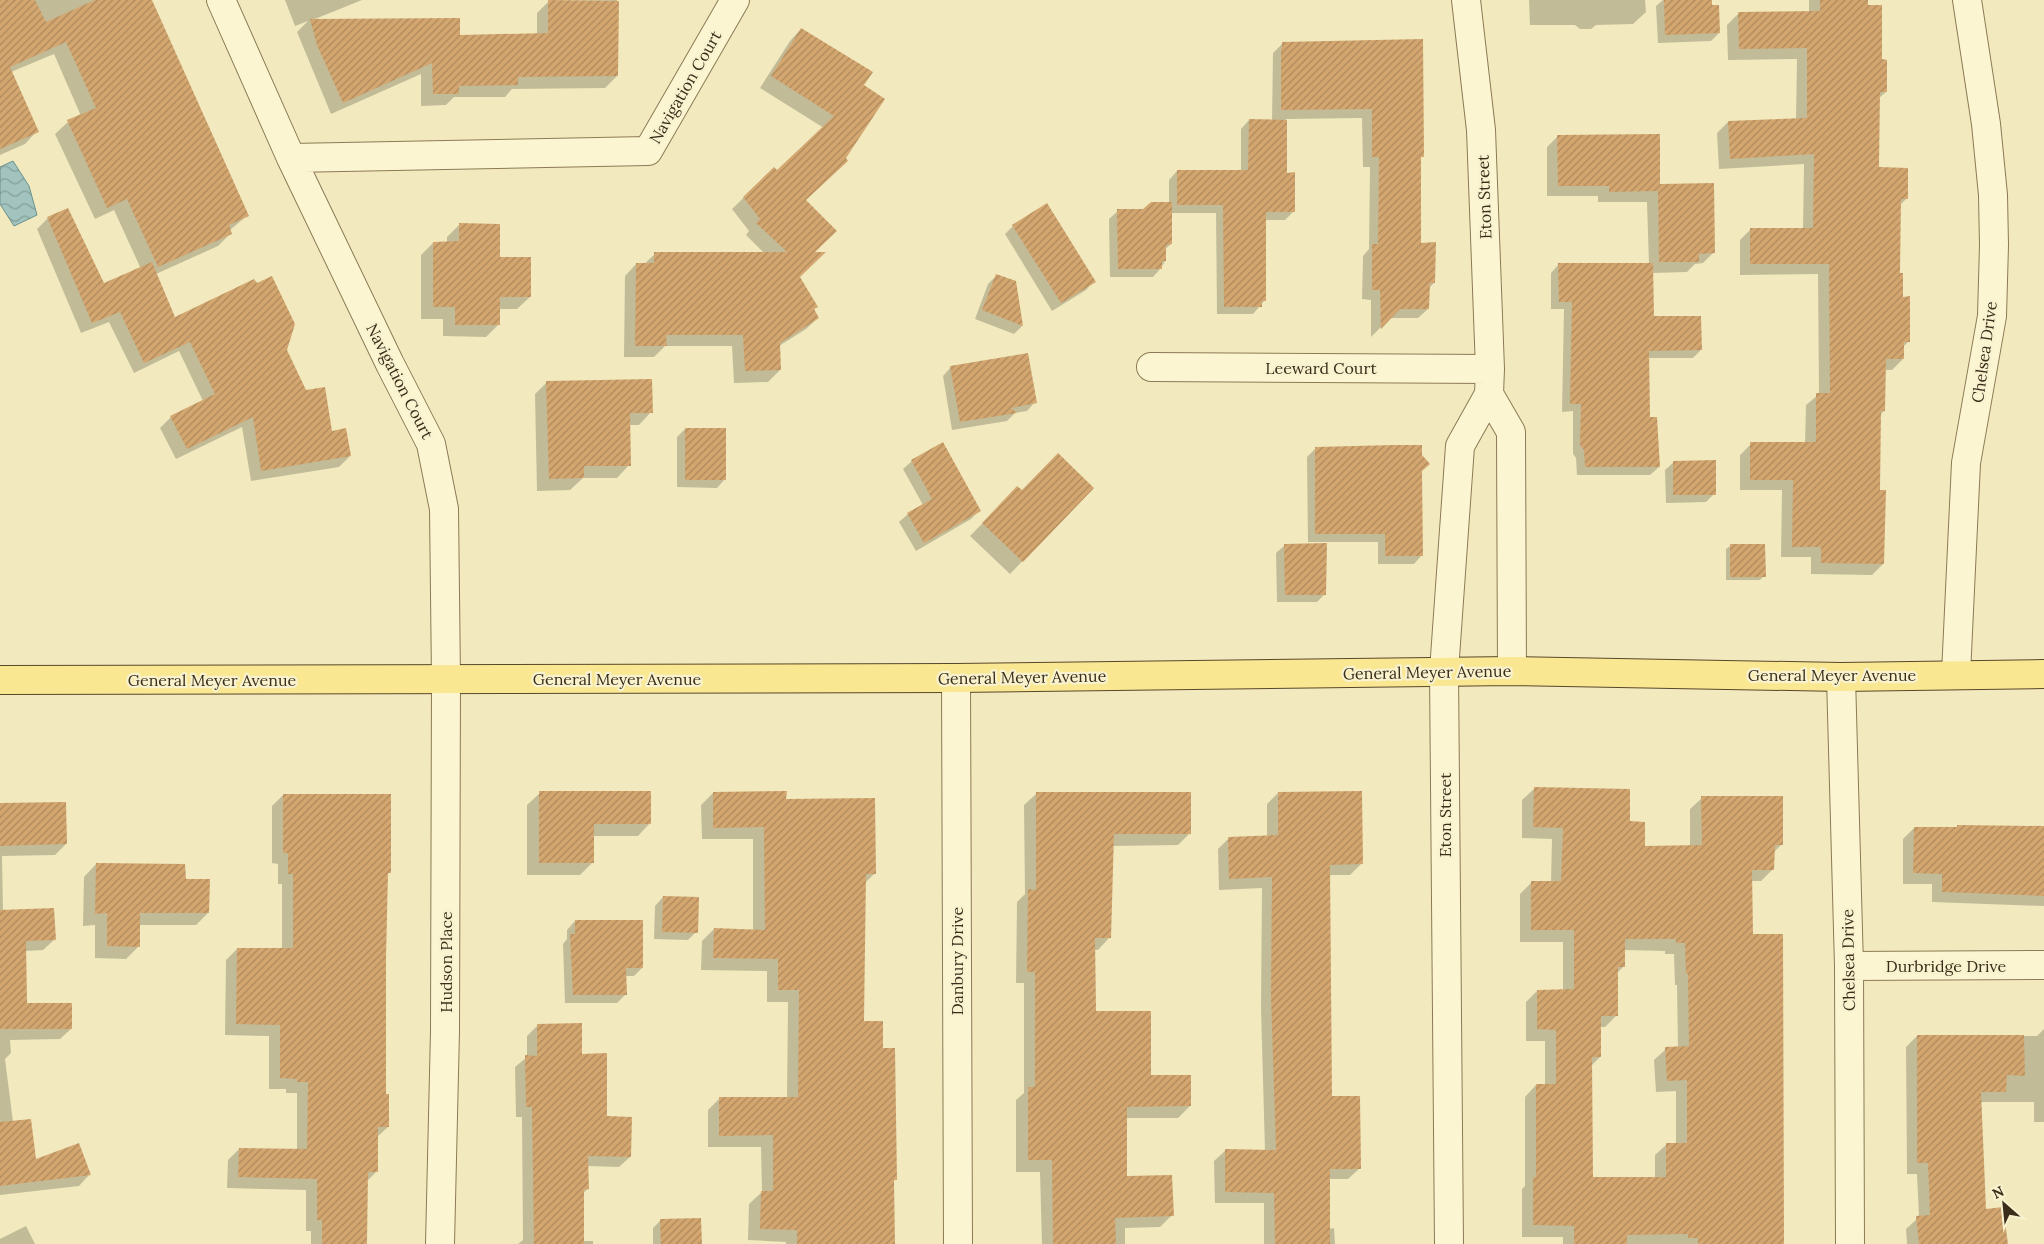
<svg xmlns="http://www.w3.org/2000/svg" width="2044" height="1244" font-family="Lora,serif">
	<defs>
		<pattern id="water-waves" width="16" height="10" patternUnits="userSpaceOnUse" patternTransform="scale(1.25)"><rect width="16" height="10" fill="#a2c3be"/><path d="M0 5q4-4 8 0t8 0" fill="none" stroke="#859f9a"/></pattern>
		<pattern id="building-hatch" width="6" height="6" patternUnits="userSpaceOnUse" patternTransform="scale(1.25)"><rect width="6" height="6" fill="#d4a770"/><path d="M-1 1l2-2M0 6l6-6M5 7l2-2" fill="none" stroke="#ad885b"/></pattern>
	</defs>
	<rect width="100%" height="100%" fill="#f2eabe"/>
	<!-- water -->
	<path fill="url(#water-waves)" stroke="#68928d" d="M 13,161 L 29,186 L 37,215 L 14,226 L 0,204 L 0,167 Z"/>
	<!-- shadow -->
	<path fill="#0003" fill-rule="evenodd" d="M 0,0 L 151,0 L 248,215 L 230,230 L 231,233 L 218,246 L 156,274 L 175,318 L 285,350 L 305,391 L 331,432 L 350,456 L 339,467 L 251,481 L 242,427 L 176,459 L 160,428 L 171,417 L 203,401 L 179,351 L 134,373 L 109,322 L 81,333 L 37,229 L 48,218 L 103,285 L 141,269 L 114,210 L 95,219 L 55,134 L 68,122 L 81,116 L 54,54 L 11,72 L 37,131 L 25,144 L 0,155 Z
		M 285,0 L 362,0 L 310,21 L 459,19 L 459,36 L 537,35 L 537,13 L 549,1 L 617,0 L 617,76 L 605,88 L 512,89 L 505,97 L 454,97 L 446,105 L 421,106 L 421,74 L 331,114 L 297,32 L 308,21 L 295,26 Z
		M 1529,0 L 1645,0 L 1646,12 L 1633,24 L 1596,25 L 1591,29 L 1580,29 L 1575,25 L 1530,25 Z
		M 1663,0 L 1711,0 L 1719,33 L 1711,41 L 1658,43 L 1656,6 Z
		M 1809,0 L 1866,0 L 1886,92 L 1879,98 L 1878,168 L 1907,198 L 1900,205 L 1899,274 L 1909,341 L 1903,347 L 1903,359 L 1892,370 L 1884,370 L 1884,411 L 1880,415 L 1879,491 L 1883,564 L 1872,575 L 1811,574 L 1811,557 L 1781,557 L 1782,490 L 1740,490 L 1740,455 L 1751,444 L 1805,444 L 1806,405 L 1819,394 L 1818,274 L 1740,275 L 1740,240 L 1751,229 L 1803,229 L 1804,164 L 1719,169 L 1717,133 L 1728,122 L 1796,119 L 1797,59 L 1728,60 L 1727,25 L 1738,14 L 1809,12 Z
		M 801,29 L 863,86 L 805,200 L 812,254 L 799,277 L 818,318 L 806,329 L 779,346 L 780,370 L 768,382 L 734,383 L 732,346 L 665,346 L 654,357 L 624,357 L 625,276 L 636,264 L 644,264 L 655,254 L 765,254 L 746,235 L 749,231 L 732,209 L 774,168 L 777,172 L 824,128 L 760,88 L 790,41 Z
		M 1421,41 L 1422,156 L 1420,159 L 1419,244 L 1434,283 L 1428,289 L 1428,309 L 1418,318 L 1390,318 L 1371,337 L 1371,300 L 1362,299 L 1363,256 L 1369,249 L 1370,167 L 1363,167 L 1362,118 L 1286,119 L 1285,174 L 1294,211 L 1285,220 L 1265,220 L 1265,300 L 1253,314 L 1217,314 L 1216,213 L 1171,213 L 1171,244 L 1164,250 L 1165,261 L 1161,268 L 1153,277 L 1110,277 L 1109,219 L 1118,211 L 1143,211 L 1169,203 L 1169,180 L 1177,171 L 1241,171 L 1241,129 L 1249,120 L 1272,121 L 1273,53 L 1283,43 Z
		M 1558,136 L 1659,185 L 1714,252 L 1703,263 L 1695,264 L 1687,272 L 1652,273 L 1652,318 L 1701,350 L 1693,358 L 1648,358 L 1649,418 L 1659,467 L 1650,475 L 1577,475 L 1576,458 L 1573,454 L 1573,411 L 1562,412 L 1564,309 L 1551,309 L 1551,273 L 1559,264 L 1649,264 L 1647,202 L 1598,202 L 1598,196 L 1547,196 L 1547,147 Z
		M 1046,205 L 1094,281 L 1086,290 L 1052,311 L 1005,234 L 1013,226 Z
		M 459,225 L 530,297 L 517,309 L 498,309 L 498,325 L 486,337 L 443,336 L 443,319 L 421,319 L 421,255 L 433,243 L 447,243 L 447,237 Z
		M 996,276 L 1015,282 L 1022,326 L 1014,334 L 975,319 L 988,284 Z
		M 951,367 L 1035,402 L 1027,411 L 1015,413 L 1007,421 L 952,430 L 943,376 Z
		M 547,382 L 651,412 L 639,425 L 629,425 L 629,465 L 617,478 L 583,478 L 570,490 L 537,491 L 535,394 Z
		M 685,429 L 725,479 L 717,488 L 677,487 L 677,437 Z
		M 1315,449 L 1421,472 L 1422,555 L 1414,564 L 1378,564 L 1378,542 L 1308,542 L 1307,457 Z
		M 912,461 L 979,511 L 971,519 L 916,551 L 899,522 L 908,514 L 923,505 L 903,469 Z
		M 1674,462 L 1714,494 L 1706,502 L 1666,503 L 1665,470 Z
		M 1017,488 L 1021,492 L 1093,489 L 1010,574 L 970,536 Z
		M 1285,545 L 1325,594 L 1317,602 L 1277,602 L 1276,553 Z
		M 1730,546 L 1764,576 L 1760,580 L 1726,580 L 1726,549 Z
		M 1534,789 L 1629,823 L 1644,847 L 1690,846 L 1690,809 L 1702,798 L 1782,844 L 1773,853 L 1773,869 L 1761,881 L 1751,881 L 1751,935 L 1783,1244 L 1563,1244 L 1563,1237 L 1522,1237 L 1522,1189 L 1525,1186 L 1525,1097 L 1536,1085 L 1545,1085 L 1545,1041 L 1526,1041 L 1526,1002 L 1537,991 L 1563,991 L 1563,942 L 1520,942 L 1520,894 L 1532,882 L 1551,882 L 1552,839 L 1522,838 L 1522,800 ZM 1624,950 L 1665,951 L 1665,954 L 1674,954 L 1675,985 L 1677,985 L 1678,1048 L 1666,1049 L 1654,1060 L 1656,1092 L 1676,1091 L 1676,1144 L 1667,1144 L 1655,1155 L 1655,1178 L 1592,1178 L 1591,1066 L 1600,1057 L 1600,1027 L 1605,1027 L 1617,1015 L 1617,973 L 1624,966 Z
		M 540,793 L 650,823 L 638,836 L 592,836 L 592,863 L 580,875 L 527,875 L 527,805 Z
		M 713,793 L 785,800 L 875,873 L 865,883 L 863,1023 L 881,1049 L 895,1180 L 893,1182 L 893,1244 L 786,1244 L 786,1242 L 748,1240 L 749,1204 L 762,1192 L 761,1147 L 708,1147 L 708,1110 L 720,1098 L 787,1098 L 788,1002 L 767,1002 L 767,971 L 701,970 L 702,941 L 714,929 L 753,931 L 753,839 L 702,839 L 701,805 Z
		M 1278,793 L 1361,864 L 1350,875 L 1329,875 L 1331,1098 L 1360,1168 L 1348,1179 L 1328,1179 L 1329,1229 L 1334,1228 L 1335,1244 L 1264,1244 L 1264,1203 L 1215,1203 L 1214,1161 L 1226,1150 L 1265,1151 L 1261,1008 L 1262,888 L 1219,890 L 1218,849 L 1229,838 L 1267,836 L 1267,804 Z
		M 1036,794 L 1190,833 L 1178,845 L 1113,846 L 1109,938 L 1098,950 L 1094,950 L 1094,1012 L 1150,1077 L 1190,1106 L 1178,1118 L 1126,1118 L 1125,1177 L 1172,1215 L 1160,1227 L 1125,1228 L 1125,1244 L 1042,1244 L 1040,1172 L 1016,1172 L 1016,1100 L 1024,1093 L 1024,983 L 1016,983 L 1017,902 L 1025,894 L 1024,805 Z
		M 283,795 L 389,873 L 386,876 L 385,1095 L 388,1127 L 377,1137 L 377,1171 L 367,1181 L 366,1244 L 311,1244 L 311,1231 L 306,1231 L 306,1190 L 227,1188 L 228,1160 L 239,1149 L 297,1150 L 297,1093 L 286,1093 L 286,1089 L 269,1089 L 269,1036 L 225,1035 L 226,960 L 237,949 L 282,949 L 282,884 L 278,884 L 278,864 L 272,863 L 272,806 Z
		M 0,804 L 66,844 L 55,855 L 2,856 L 3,911 L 54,940 L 43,950 L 25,951 L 26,1004 L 71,1029 L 60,1039 L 10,1040 L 11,1053 L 5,1059 L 13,1122 L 35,1161 L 89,1175 L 79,1186 L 0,1195 Z
		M 1914,828 L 2044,829 L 2044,906 L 1932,902 L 1932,884 L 1903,884 L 1903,839 Z
		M 96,864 L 184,880 L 208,913 L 196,925 L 139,925 L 139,946 L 126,959 L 95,958 L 95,925 L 83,926 L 84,877 Z
		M 663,897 L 696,932 L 688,940 L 654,939 L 655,906 Z
		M 575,921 L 642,968 L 634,976 L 625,976 L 626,994 L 617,1003 L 565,1003 L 563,944 L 567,939 L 567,930 Z
		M 538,1025 L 581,1055 L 606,1118 L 630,1157 L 619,1167 L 587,1166 L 587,1189 L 583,1194 L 583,1241 L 593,1241 L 593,1244 L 518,1244 L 523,1240 L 522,1117 L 516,1117 L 515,1067 L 527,1057 L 527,1036 Z
		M 2044,1029 L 2044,1122 L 2034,1122 L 2034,1102 L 1981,1102 L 1985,1210 L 2006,1244 L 1907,1244 L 1906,1229 L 1919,1217 L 1917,1174 L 1907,1174 L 1906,1047 L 1917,1036 L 2037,1036 Z
		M 661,1220 L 701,1244 L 653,1244 L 653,1228 Z
		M 26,1226 L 35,1244 L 0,1244 L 0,1239 Z"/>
	<!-- building -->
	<path fill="url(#building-hatch)" fill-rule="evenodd" d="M 0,0 L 35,0 L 46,22 L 95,0 L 152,0 L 249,216 L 229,225 L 232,234 L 158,267 L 127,199 L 107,208 L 67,120 L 96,108 L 66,42 L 10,67 L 39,132 L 0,149 Z
		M 548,0 L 619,1 L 618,76 L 518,77 L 518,85 L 459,86 L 459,94 L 433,94 L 432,63 L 343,103 L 317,45 L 310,19 L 460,18 L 460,35 L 548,33 Z
		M 1664,0 L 1712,0 L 1712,5 L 1719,5 L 1720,33 L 1665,35 Z
		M 1820,0 L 1868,0 L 1868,5 L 1882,5 L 1882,59 L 1887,60 L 1887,92 L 1880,92 L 1879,167 L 1908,168 L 1908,199 L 1901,199 L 1900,273 L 1903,273 L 1903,297 L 1910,296 L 1910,342 L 1904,342 L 1904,359 L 1886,359 L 1885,411 L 1881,411 L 1880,490 L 1886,490 L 1884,564 L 1821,563 L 1821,547 L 1792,547 L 1793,480 L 1750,480 L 1750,442 L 1816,442 L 1816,393 L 1830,393 L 1829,264 L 1750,264 L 1750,228 L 1813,228 L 1814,154 L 1730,159 L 1728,121 L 1807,118 L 1807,48 L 1739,49 L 1738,12 L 1820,11 Z
		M 801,28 L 873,72 L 864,85 L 885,99 L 846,158 L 848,161 L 806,200 L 837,231 L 815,252 L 826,252 L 800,277 L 818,307 L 814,309 L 819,318 L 780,343 L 781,370 L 745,371 L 743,335 L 666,335 L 667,346 L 635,346 L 636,263 L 654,263 L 654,252 L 787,252 L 756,223 L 760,219 L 743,197 L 774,167 L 777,170 L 834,116 L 771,76 Z
		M 1423,39 L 1424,157 L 1421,157 L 1421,243 L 1436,242 L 1435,283 L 1430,283 L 1429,309 L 1400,309 L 1381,329 L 1380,290 L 1372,290 L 1372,244 L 1378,244 L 1379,157 L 1372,157 L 1372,109 L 1281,110 L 1281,49 L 1282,49 L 1282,42 Z
		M 1249,119 L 1287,120 L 1287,173 L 1295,172 L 1295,212 L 1266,212 L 1266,301 L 1262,301 L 1262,307 L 1224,307 L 1223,205 L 1177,205 L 1177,170 L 1248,170 Z
		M 1660,134 L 1660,184 L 1714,183 L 1715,253 L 1699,254 L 1699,262 L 1659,262 L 1658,191 L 1609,192 L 1609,186 L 1558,186 L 1557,135 Z
		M 1151,202 L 1172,202 L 1172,244 L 1166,245 L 1166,261 L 1162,261 L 1162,269 L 1118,269 L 1117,209 L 1143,209 Z
		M 1047,203 L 1096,282 L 1061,303 L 1012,225 Z
		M 68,208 L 104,283 L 152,262 L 175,317 L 254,279 L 257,283 L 272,276 L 295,324 L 287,350 L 306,390 L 325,387 L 332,431 L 346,428 L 351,456 L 261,471 L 253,417 L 187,449 L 170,416 L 215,394 L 190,342 L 144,363 L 120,312 L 92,323 L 47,217 Z
		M 459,223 L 500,224 L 500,257 L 531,257 L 531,297 L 500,297 L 500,325 L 455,325 L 455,307 L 433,307 L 433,242 L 459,241 Z
		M 1558,263 L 1653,263 L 1654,316 L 1701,316 L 1702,350 L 1649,351 L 1650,417 L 1657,417 L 1660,467 L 1585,467 L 1584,450 L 1580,445 L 1581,404 L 1570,404 L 1572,302 L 1559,302 Z
		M 996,274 L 1016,281 L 1023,326 L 982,310 Z
		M 1028,353 L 1037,403 L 1011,408 L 1017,413 L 960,422 L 950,366 Z
		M 652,379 L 653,413 L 630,413 L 631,466 L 584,466 L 584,478 L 549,479 L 546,381 Z
		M 685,428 L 726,428 L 726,480 L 685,480 Z
		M 943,442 L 981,511 L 924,543 L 907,513 L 932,499 L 911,460 Z
		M 1394,445 L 1422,445 L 1422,455 L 1430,464 L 1422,471 L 1423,556 L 1385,556 L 1385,534 L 1315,534 L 1315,447 Z
		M 1058,453 L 1094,488 L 1023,562 L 982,523 L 1017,486 L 1022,490 Z
		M 1716,460 L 1716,495 L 1673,495 L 1673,461 Z
		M 1327,543 L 1326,595 L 1285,595 L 1284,544 Z
		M 1730,544 L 1765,544 L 1766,577 L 1730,577 Z
		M 1534,787 L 1630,789 L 1630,821 L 1645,822 L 1645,846 L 1702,845 L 1701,796 L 1783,796 L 1783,845 L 1775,845 L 1774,870 L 1752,870 L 1753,934 L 1783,934 L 1784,1244 L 1698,1244 L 1698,1238 L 1688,1238 L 1688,1234 L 1627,1235 L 1627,1244 L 1574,1244 L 1574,1226 L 1533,1225 L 1533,1177 L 1536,1177 L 1536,1084 L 1556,1084 L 1556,1030 L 1537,1029 L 1537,990 L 1574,989 L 1574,930 L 1531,930 L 1531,881 L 1561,881 L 1563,828 L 1533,827 ZM 1625,939 L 1676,939 L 1676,943 L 1685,943 L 1686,974 L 1688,974 L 1689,1046 L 1665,1047 L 1667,1081 L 1687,1080 L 1687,1143 L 1666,1143 L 1666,1177 L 1593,1177 L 1592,1057 L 1601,1057 L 1601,1016 L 1618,1016 L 1618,967 L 1625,967 Z
		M 539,791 L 651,791 L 651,824 L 594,824 L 594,863 L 539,863 Z
		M 787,791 L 786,799 L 875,798 L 876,874 L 866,874 L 864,1021 L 883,1021 L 883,1048 L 895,1048 L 897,1180 L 894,1180 L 895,1244 L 797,1244 L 797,1230 L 760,1229 L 761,1191 L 773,1191 L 773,1135 L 719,1136 L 719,1097 L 798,1097 L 799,990 L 778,990 L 778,959 L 713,958 L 714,928 L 765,930 L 764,827 L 713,828 L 713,792 Z
		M 1362,791 L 1363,864 L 1330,865 L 1332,1096 L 1360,1096 L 1361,1169 L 1330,1169 L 1330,1244 L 1275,1244 L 1274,1193 L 1225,1192 L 1225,1149 L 1276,1150 L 1271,996 L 1272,877 L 1229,879 L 1228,837 L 1278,835 L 1278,792 Z
		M 1036,792 L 1191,792 L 1191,834 L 1114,834 L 1111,938 L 1095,938 L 1096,1011 L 1151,1011 L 1151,1075 L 1191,1075 L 1191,1106 L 1127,1107 L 1127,1176 L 1172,1175 L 1174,1216 L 1115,1218 L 1116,1244 L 1053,1244 L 1052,1160 L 1028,1160 L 1028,1087 L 1035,1087 L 1035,972 L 1027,972 L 1028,889 L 1036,890 Z
		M 283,794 L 391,794 L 391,873 L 388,873 L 386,959 L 386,1094 L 389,1094 L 389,1127 L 378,1127 L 378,1172 L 368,1172 L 367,1244 L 322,1244 L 322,1220 L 317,1220 L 317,1179 L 238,1177 L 239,1148 L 307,1149 L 308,1082 L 297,1082 L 297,1079 L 280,1078 L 280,1025 L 236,1024 L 237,948 L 293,948 L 293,874 L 288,874 L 288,853 L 283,853 Z
		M 66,802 L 67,844 L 0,846 L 0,803 Z
		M 1957,825 L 2044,826 L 2044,896 L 1942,892 L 1942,874 L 1913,873 L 1914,827 L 1957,827 Z
		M 96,863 L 185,864 L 186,879 L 210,879 L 209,913 L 140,913 L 140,947 L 107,946 L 107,913 L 95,914 Z
		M 663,896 L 699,897 L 698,933 L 662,932 Z
		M 54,908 L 56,940 L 26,941 L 27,1003 L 72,1003 L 72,1029 L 0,1029 L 0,910 Z
		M 575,920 L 643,920 L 643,968 L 626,968 L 627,995 L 573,995 L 570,934 L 575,934 Z
		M 582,1023 L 582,1054 L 607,1053 L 607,1116 L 632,1117 L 631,1157 L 588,1156 L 589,1189 L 584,1190 L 584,1244 L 534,1244 L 532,1107 L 526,1107 L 525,1055 L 537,1056 L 537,1024 Z
		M 1917,1035 L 2024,1035 L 2025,1076 L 2007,1075 L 2006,1092 L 1981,1092 L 1986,1209 L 2003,1207 L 2008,1244 L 1919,1244 L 1916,1216 L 1930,1215 L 1928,1163 L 1917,1163 Z
		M 31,1119 L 36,1159 L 79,1143 L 91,1175 L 0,1186 L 0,1122 Z
		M 701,1218 L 702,1244 L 661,1244 L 660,1219 Z"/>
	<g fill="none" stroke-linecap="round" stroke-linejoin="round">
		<defs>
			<path id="minor" d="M 221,0 L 291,158 L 390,364 L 431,444 L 444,509 L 446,680 L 445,1031 L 440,1244
				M 291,158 L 648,151 L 735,0
				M 1151,367 L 1490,369
				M 1489,394 L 1511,432 L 1512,671
				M 1956,674 L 1966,463 L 1992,316 L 1994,245 L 1993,195 L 1986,124 L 1967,0
				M 1841,677 L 1849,966 L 1850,1244
				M 956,678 L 958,1244
				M 1849,966 L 2044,965
				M 1449,1244 L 1444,671 L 1460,446 L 1489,394 L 1490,369 L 1481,130 L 1466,0"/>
			<path id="major" d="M 0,680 L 956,678 L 1512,671 L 1841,677 L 2044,674"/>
		</defs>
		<!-- minor casing -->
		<use href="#minor" stroke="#8c7a55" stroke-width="30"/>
		<!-- major casing -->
		<use href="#major" stroke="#59472a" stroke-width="30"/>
		<!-- minor -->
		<use href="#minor" stroke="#fcf5d2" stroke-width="28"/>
		<!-- major -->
		<use href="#major" stroke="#f9e792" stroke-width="28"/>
	</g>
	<g text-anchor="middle" stroke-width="4.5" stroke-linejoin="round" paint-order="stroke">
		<!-- street labels -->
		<g font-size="16" fill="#3a2e1b" stroke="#f9f2cf">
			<text transform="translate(685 87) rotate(-60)" y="6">Navigation Court</text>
			<text transform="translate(1484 197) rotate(-92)" y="6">Eton Street</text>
			<text transform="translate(1984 352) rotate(-82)" y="6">Chelsea Drive</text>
			<text x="1321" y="374">Leeward Court</text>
			<text transform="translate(400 381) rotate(63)" y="6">Navigation Court</text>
			<text transform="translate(1427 672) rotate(-1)" y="6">General Meyer Avenue</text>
			<text x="1832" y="681">General Meyer Avenue</text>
			<text transform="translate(1022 677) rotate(-1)" y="6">General Meyer Avenue</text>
			<text x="617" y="685">General Meyer Avenue</text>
			<text x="212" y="686">General Meyer Avenue</text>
			<text transform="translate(1445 815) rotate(-90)" y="6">Eton Street</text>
			<text transform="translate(1848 960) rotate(-91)" y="6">Chelsea Drive</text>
			<text transform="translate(957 961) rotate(-90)" y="6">Danbury Drive</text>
			<text transform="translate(446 962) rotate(-90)" y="6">Hudson Place</text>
			<text x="1946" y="972">Durbridge Drive</text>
		</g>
	</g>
	<!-- north arrow -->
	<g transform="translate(2004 1204) rotate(333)" stroke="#f9f2cf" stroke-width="4" paint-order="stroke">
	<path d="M0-4L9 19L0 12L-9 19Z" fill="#3a2e1b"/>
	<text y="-8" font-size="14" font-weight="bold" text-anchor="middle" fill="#3a2e1b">N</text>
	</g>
</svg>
